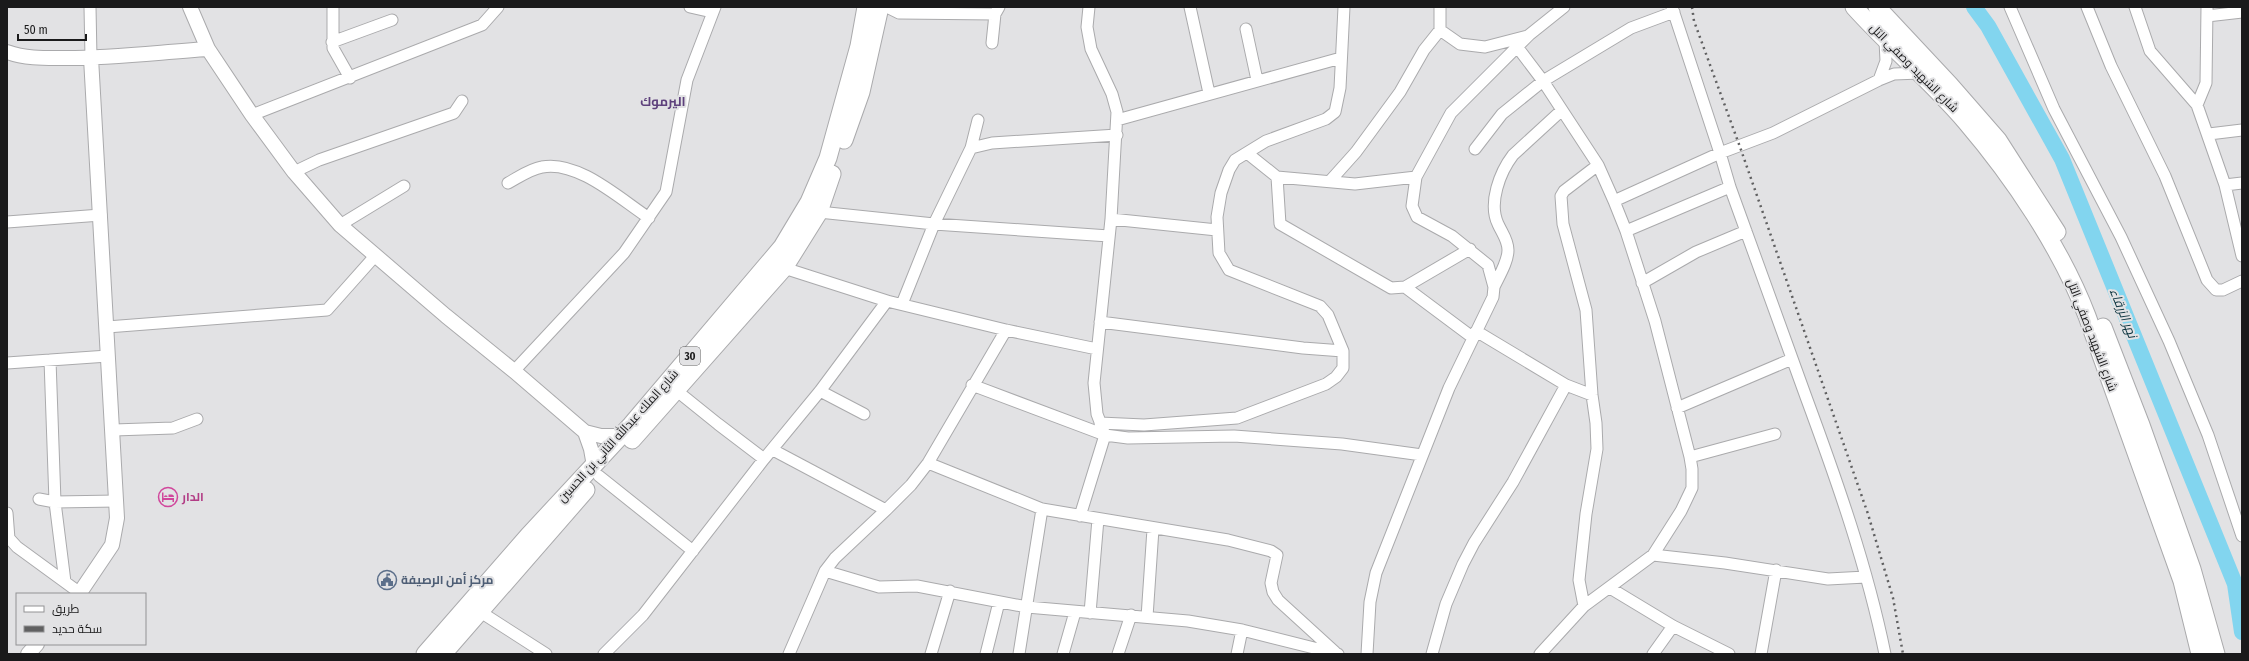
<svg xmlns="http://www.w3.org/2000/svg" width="2249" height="661" font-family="'Fira Sans Condensed',Cairo,sans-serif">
	<rect width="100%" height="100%" fill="#e2e2e4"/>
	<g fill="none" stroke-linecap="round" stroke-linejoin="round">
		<!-- river -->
		<path stroke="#82d5ef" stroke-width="16" d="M 1974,7 L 1988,26 L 2062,159 L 2235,584 L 2242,632"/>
		<defs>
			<path id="minor" d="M 90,7 L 91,58
				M 333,7 L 333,48 L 350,78
				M 690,7 L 712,12
				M 887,7 L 899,13 L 995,14
				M 1089,7 L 1087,27 L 1091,49 L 1112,94 L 1117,112 L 1111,219 L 1094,383 L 1097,414 L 1105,435 L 1128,438 L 1234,436 L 1342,444 L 1422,455
				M 1190,7 L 1209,93
				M 1440,7 L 1440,30 L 1460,44 L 1485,47 L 1528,36
				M 1672,7 L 1720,153 L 1730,187 C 1755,257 1780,327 1806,397 C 1837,481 1867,566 1885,654
				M 2010,7 L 2054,109 L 2121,237 L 2169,341 L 2208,435 L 2242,536
				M 2087,7 L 2111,66 L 2165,176 L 2207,280 L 2216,290 L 2223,290 L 2242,281
				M 2135,7 L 2150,51 L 2197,105 L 2225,185 L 2242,256
				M 2207,16 L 2242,12
				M 1246,29 L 1257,80
				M 332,42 L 392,20
				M 992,43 L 995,14 L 999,7
				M 1518,48 L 1543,81 L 1598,165 L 1614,201 L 1626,231 L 1655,321 L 1690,457 L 1692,469 L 1692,488 L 1681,511 L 1653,555 L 1584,606 L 1540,654
				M 1879,80 L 1886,61 L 1885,41
				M 2197,105 L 2206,83 L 2207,7
				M 252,115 L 482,25 L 498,7
				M 1117,120 L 1341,58
				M 2209,134 L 2242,130
				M 971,148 L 978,120
				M 1475,149 L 1502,114 L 1543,81 L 1631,28 L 1674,12
				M 1247,153 L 1277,177 L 1355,184 L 1416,177
				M 294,172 L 319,160 L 454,113 L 462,101
				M 1277,177 L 1280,224 L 1391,288 L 1405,287 L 1470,249
				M 1330,181 L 1356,152 L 1400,92 L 1424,50 L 1440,30
				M 508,183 C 519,177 530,169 542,167 C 578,160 620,199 649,218
				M 2225,185 L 2242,183
				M 1614,201 L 1720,153 L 1773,133 L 1879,80 L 1894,74 L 1920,73
				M 819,212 L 934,224 L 1109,236
				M 1111,219 L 1217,230
				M 7,222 L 101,215
				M 340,225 L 404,186
				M 1626,231 L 1730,187
				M 784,268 L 887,301 L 1006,330 L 1097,349
				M 1642,283 L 1696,252 L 1746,231
				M 1405,287 L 1472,337
				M 1494,287 C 1499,276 1508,262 1508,250 C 1508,240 1502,233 1498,224 C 1488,203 1500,172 1513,155 L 1562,110
				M 902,304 L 934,224 L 971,148 L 992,143 L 1117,135
				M 1100,322 L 1303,348 L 1343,351
				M 107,327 L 327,310 L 375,256
				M 1476,331 L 1566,385 L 1592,395
				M 50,360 L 55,502 L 65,582
				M 7,363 L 108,356
				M 514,371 L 624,253 L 666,192 L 687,80 L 715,7
				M 972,385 L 1105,435 L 1080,516
				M 677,391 L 718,424 L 764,459
				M 820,391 L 864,414
				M 1677,408 L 1792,359
				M 1100,423 L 1144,425 L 1237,418 L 1326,384 L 1336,377 L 1343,368 L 1343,351 L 1328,315 L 1320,306 L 1229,270 L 1219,253 L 1217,217 L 1221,193 L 1229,170 L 1235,160 L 1266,141 L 1326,119 L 1335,112 L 1340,88 L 1344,7
				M 114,430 L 173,428 L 197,419
				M 773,450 L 886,510
				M 1690,457 L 1775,434
				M 928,463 L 1042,509 L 1228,540 L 1271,551 L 1277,555 L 1271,583 L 1273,592 L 1278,600 L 1335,652
				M 599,476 L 693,551
				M 39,499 L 55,502 L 117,501
				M 7,513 L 9,539
				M 7,536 L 17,547 L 80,593
				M 1653,555 L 1725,563 L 1828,579 L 1866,577
				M 825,571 L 879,587 L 917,586 L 1027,607 L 1188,621 L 1242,630 L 1338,654
				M 1610,588 L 1673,626 L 1729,654
				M 1584,606 L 1579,580 L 1586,514 L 1597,449 L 1596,423 L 1592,395 L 1586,310 L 1563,224 L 1561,196 L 1564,191 L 1598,165
				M 479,611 L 546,654
				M 1090,613 L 1098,519
				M 1147,617 L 1153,529
				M 604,654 L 643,615 L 764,459 L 820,391 L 887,301
				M 789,654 L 825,571 L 835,558 L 886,510 L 911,485 L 928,463 L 1006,330
				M 931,654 L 950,591
				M 986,654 L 999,602
				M 1019,654 L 1042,509
				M 1063,654 L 1075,612
				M 1118,654 L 1131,615
				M 1237,654 L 1242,630
				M 1367,654 L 1370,602 L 1376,573 L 1449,388 L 1493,297 L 1494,287 L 1488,265 L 1452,236 L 1417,217 L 1412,206 L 1416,177 L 1451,113 L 1529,35 L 1564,7
				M 1432,654 L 1446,604 L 1463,564 L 1474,543 L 1513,482 L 1566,385
				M 1653,654 L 1673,626
				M 1761,654 L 1776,570"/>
			<path id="tertiary" d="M 190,7 L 208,49 L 252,115 L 294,172 L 340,225 L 446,316 L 514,371 L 585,432 L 601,436 L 620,436
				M 7,52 C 27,59 46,58 67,58 C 114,58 161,52 208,49
				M 585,432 L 591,449 L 594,466
				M 79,594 L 112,545 L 117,518 L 91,58
				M 28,654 L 37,644"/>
			<path id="primary" d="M 1854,7 C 1890,47 1931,81 1966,122 C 2013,177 2061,248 2087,316 L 2182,581 L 2200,654
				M 1877,7 L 1950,85 L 1998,140 L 2057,232
				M 844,140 L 861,92 L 880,7
				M 2103,327 L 2141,425 L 2192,569 L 2216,654
				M 632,440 L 784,268 L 819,212 L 832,174
				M 425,654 L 528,536 L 631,425 L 782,247 L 809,202 L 828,158 L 859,46 L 866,7
				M 443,654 L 586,490"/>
		</defs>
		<!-- minor casing -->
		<use href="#minor" stroke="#aaaaac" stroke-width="13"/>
		<!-- tertiary casing -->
		<use href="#tertiary" stroke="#aaaaac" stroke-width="16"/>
		<!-- primary casing -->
		<use href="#primary" stroke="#aaaaac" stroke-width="19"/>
		<!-- minor -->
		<use href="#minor" stroke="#fff" stroke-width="11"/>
		<!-- tertiary -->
		<use href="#tertiary" stroke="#fff" stroke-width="14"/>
		<!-- primary -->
		<use href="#primary" stroke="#fff" stroke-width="17"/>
		<!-- rail -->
		<path stroke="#606061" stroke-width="2.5" stroke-dasharray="2 4" stroke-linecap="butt" d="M 1692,7 L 1694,21 L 1740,147 L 1868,514 L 1893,598 L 1903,654"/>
	</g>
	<!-- icons -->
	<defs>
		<symbol id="hotel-ring" viewBox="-11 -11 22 22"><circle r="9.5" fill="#e2e2e4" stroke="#d1479c" stroke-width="1.5"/><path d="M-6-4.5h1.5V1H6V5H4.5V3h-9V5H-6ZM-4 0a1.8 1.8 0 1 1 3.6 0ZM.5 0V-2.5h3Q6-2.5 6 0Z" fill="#d1479c"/></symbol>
		<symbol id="civic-ring" viewBox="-11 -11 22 22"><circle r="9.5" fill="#e2e2e4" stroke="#5c6f8a" stroke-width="1.5"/><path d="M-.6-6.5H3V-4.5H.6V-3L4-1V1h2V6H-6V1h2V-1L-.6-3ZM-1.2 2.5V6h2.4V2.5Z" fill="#5c6f8a"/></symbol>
	</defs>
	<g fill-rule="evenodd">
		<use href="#hotel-ring" x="157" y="486" width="22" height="22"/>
		<use href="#civic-ring" x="376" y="569" width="22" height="22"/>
	</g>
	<g text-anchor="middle" stroke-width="4" stroke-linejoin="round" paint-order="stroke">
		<!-- shield labels -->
		<rect fill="#e2e2e4" stroke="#565657" stroke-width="1" x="680" y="347" width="20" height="18" rx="3"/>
		<g font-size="11" font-weight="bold" fill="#1a1a1b">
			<text x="690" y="360">30</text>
		</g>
		<!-- street labels -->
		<g font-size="12" fill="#1a1a1b" stroke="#e2e2e4">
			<text transform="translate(1914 68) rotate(45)" y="4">شارع الشهيد وصفي التل</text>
			<text transform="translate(2092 335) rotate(69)" y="4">شارع الشهيد وصفي التل</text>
			<text transform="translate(618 436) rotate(-48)" y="4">شارع الملك عبدالله الثاني بن الحسين</text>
		</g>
		<!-- hotel labels -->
		<g font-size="12" font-weight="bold" fill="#b23c85" stroke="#e2e2e4" text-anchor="start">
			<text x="182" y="501">الدار</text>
		</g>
		<!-- service labels -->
		<g font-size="12" font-weight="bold" fill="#4e5e75" stroke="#e2e2e4" text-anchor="start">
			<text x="401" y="584">مركز أمن الرصيفة</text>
		</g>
		<!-- neighbourhood labels -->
		<g font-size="13" font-weight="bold" fill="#5e417c" stroke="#e2e2e4">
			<text x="663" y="106">اليرموك</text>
		</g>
		<!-- water labels -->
		<g font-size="13" font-style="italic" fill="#0c343f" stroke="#e2e2e4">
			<text transform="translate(2124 313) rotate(68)" y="5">نهر الزرقاء</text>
		</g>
	</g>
	<!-- border -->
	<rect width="2249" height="661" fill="none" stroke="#1a1a1b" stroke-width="16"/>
	<!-- legend -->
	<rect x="16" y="593" width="130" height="52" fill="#e2e2e4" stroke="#929294"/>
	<rect x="24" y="606" width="20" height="6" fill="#ffffff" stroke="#929294"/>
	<text x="52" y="613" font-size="12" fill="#1a1a1b">طريق</text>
	<rect x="24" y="626" width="20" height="6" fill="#606061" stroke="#929294"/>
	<text x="52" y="633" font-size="12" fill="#1a1a1b">سكة حديد</text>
	<!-- scale -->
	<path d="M18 34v6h68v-6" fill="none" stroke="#1a1a1b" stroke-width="2"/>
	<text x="24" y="34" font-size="12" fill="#1a1a1b" stroke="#e2e2e4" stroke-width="3" paint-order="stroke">50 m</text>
</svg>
